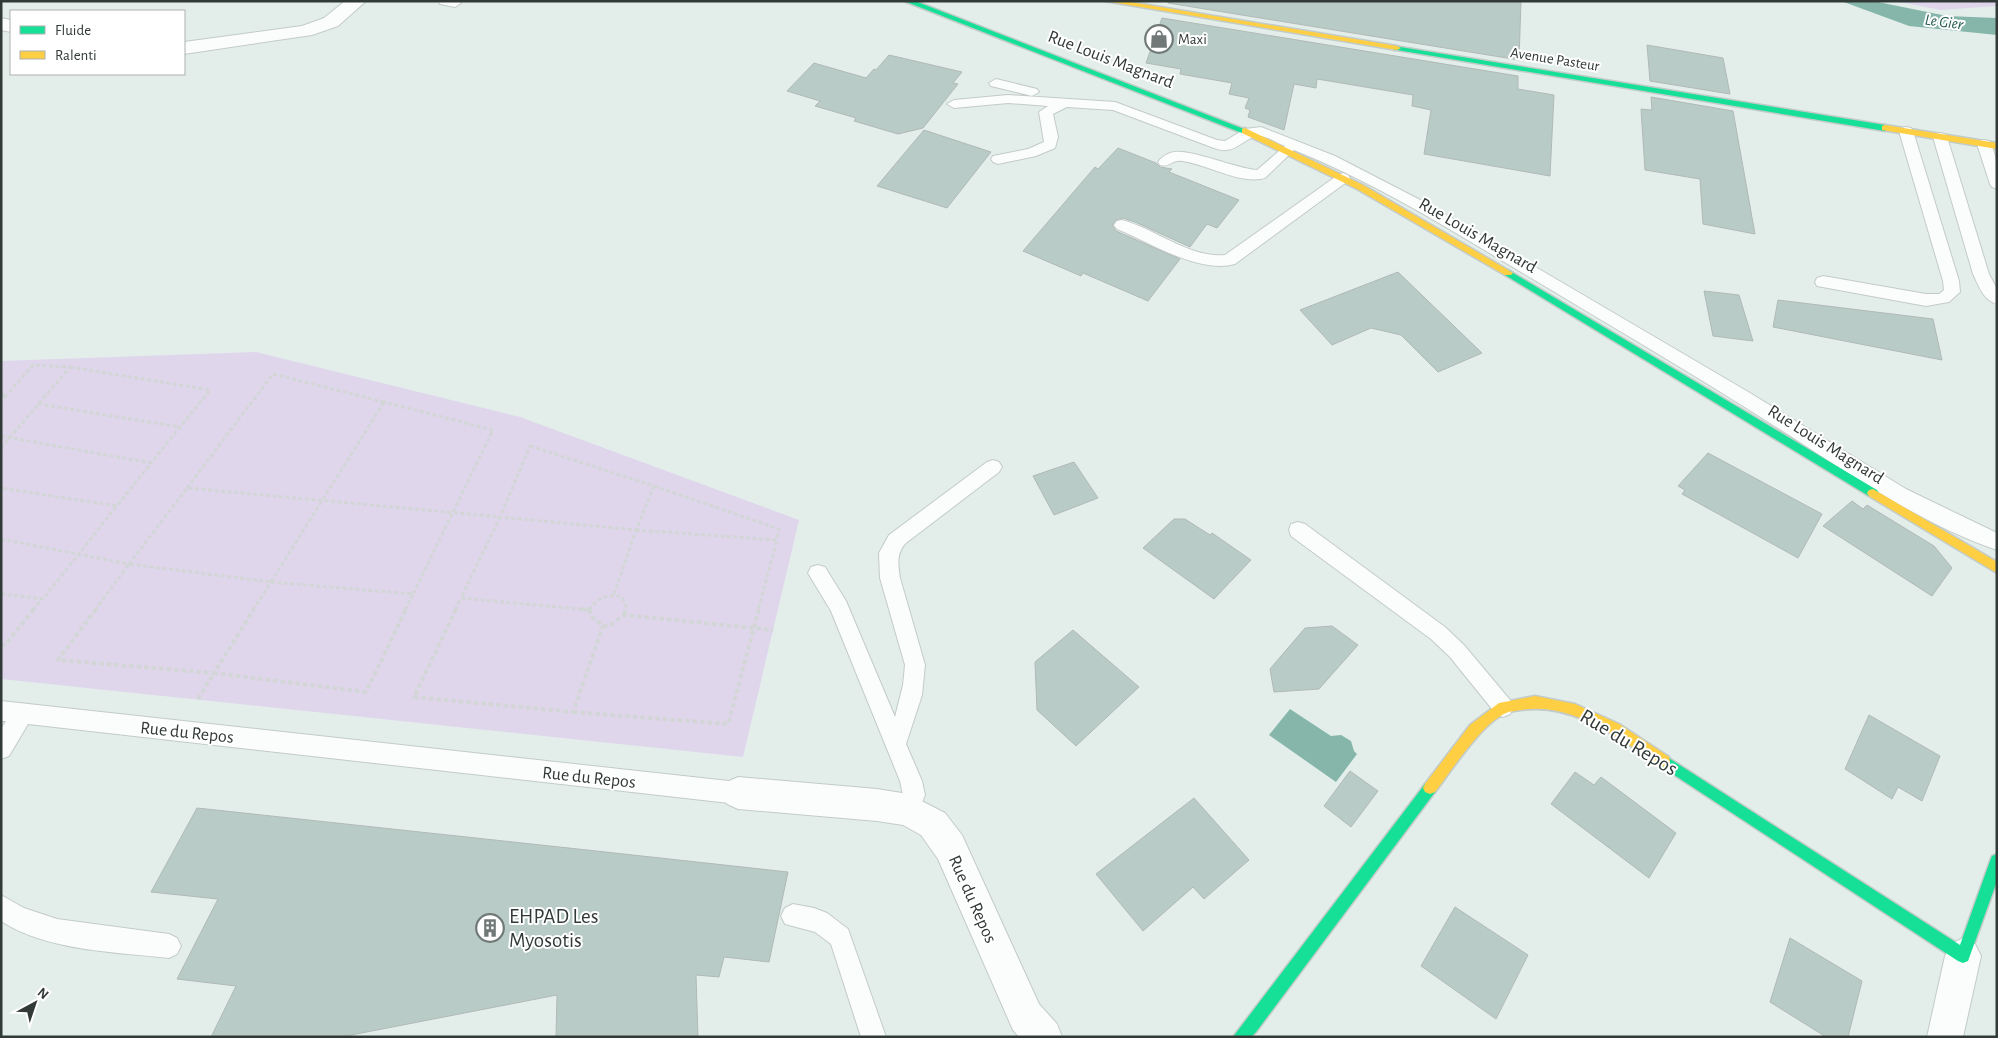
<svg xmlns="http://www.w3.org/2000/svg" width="1998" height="1038" font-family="'Alegreya Sans',sans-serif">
	<rect width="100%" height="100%" fill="#e3eeeb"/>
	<!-- green -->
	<path fill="#dfd6ec" d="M 1894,1 L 1997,1 L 1997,6 L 1941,10 Z
		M 256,352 L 520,417 L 799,520 L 743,757 L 1,679 L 1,361 Z"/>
	<!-- water -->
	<path fill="#86b6a9" d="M 1841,1 L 1873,1 L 1947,16 L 1997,18 L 1997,35 L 1909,26 Z
		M 1290,709 L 1331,736 L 1341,735 L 1351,741 L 1354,751 L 1357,754 L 1336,782 L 1269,735 Z"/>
	<!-- building -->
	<path fill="#b9cbc6" stroke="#b0b9b6" d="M 1168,1 L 1521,1 L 1519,60 L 1168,3 Z
		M 1162,18 L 1518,76 L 1518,89 L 1554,95 L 1550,176 L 1424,154 L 1431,110 L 1412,106 L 1413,95 L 1317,79 L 1316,88 L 1294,84 L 1284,130 L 1248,117 L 1250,110 L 1245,108 L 1249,98 L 1229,94 L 1232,83 L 1180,74 L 1181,69 L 1146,63 Z
		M 1647,45 L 1723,58 L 1730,94 L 1650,81 Z
		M 889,55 L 962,72 L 953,83 L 958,84 L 923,128 L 898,134 L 854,121 L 856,118 L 815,106 L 820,101 L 787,91 L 814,63 L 866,78 L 874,69 L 876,70 Z
		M 1651,97 L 1733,111 L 1755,234 L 1703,224 L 1700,179 L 1645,170 L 1641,109 L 1652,110 Z
		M 924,130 L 991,152 L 947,208 L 877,186 Z
		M 1118,148 L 1156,163 L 1160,167 L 1172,169 L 1169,172 L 1239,200 L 1217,228 L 1207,224 L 1190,247 L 1135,222 L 1123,218 L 1116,220 L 1112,225 L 1116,231 L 1180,259 L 1148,301 L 1083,273 L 1081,276 L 1023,251 L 1095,167 L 1098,169 Z
		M 1398,272 L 1427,300 L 1482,353 L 1438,372 L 1401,335 L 1371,328 L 1332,345 L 1300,310 Z
		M 1704,291 L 1739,295 L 1753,341 L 1713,336 Z
		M 1778,300 L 1933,319 L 1942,360 L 1773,327 Z
		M 1708,453 L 1822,514 L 1798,558 L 1682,494 L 1685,490 L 1678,486 Z
		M 1074,462 L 1098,498 L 1054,515 L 1033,476 Z
		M 1852,501 L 1863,509 L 1867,505 L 1934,546 L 1952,568 L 1932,596 L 1823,526 Z
		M 1174,519 L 1185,519 L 1210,535 L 1212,533 L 1251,560 L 1214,599 L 1143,548 Z
		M 1332,626 L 1358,645 L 1319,689 L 1274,692 L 1270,669 L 1305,628 Z
		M 1073,630 L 1139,687 L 1076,746 L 1037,710 L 1035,662 Z
		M 1869,715 L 1940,756 L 1922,801 L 1898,787 L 1892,799 L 1845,769 Z
		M 1350,771 L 1378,791 L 1351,827 L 1324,806 Z
		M 1575,772 L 1594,785 L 1601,777 L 1676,833 L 1649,878 L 1551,804 Z
		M 1194,798 L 1249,860 L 1204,899 L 1193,887 L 1143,931 L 1096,874 Z
		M 197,808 L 578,849 L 788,872 L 769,962 L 724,957 L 719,977 L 696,975 L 698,1037 L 556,1037 L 557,995 L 341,1037 L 211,1037 L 236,986 L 177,979 L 218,899 L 151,892 Z
		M 1455,907 L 1528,955 L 1496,1019 L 1421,966 Z
		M 1790,938 L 1862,981 L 1848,1037 L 1826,1037 L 1770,1002 Z"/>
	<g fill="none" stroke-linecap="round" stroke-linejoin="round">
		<defs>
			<path id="lane" d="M 438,1 L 460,1 L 461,3 L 455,7 L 440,4 Z
				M 996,79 L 1037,89 L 1039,92 L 1032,96 L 991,86 L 989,83 Z
				M 1008,95 L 1115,102 L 1217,140 L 1225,141 L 1245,129 L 1261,127 L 1335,156 L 1428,204 L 1750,393 L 1906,489 L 1997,533 L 1997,550 C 1915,522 1842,468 1770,423 C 1690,372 1608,324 1526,275 C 1451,230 1376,183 1294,150 L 1265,178 C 1240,185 1207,164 1182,161 C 1173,159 1169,168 1160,165 L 1158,162 C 1161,157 1168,153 1174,152 C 1191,149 1235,168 1257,170 L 1285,146 C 1277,143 1267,136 1259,136 C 1249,135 1238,150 1226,150 C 1222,151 1218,149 1214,148 L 1113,110 L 1067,107 L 1053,114 L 1058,137 L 1055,148 L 1036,156 L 998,164 L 993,162 L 991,159 L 993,156 L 1028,149 L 1044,142 L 1039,112 L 1048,106 L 1008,103 L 954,108 L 947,104 L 954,100 Z
				M 1906,127 L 1911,128 L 1913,131 L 1959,281 L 1960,292 L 1949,302 L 1926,306 L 1817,286 L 1815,282 L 1817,278 L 1823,276 L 1926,294 L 1939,294 L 1944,290 L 1943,281 L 1899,131 L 1901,128 Z
				M 1940,133 L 1945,134 L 1947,137 L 1989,274 L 1997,289 L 1997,304 C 1983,300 1979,286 1973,274 L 1933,137 L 1935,134 Z
				M 1984,140 L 1989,141 C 1998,155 1997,172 1997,189 L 1992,187 L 1990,184 L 1977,144 L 1979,141 Z
				M 1343,173 L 1348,175 L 1350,178 L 1348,181 L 1235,264 C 1199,274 1149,242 1117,229 L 1114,225 L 1117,221 L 1122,220 C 1156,229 1189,258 1225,255 L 1338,175 Z
				M 993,460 L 999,462 L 1002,467 L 999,472 L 906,543 C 896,553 898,565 900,578 L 925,665 L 922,695 L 906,744 L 922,781 L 925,795 L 916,818 L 908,821 L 900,818 L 897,810 L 903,795 L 900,781 L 831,611 L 808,573 L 811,567 L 818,565 L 825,567 L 846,601 L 895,717 L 903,685 L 905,665 L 880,578 L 879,553 L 889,535 L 987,462 Z
				M 1298,522 L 1305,524 L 1445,627 L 1464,645 L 1510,700 L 1514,707 L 1510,714 L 1503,717 L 1496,714 L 1450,657 L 1431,639 L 1291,536 L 1289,530 L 1291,524 Z
				M 1,701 L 738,782 L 746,785 L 749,793 L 746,801 L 738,804 L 28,724 L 9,756 L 1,759 L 1,729 L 6,721 L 1,721 Z
				M 1,895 L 24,908 L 57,919 L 169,934 L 177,938 L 181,946 L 177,954 L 169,958 C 117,952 46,951 1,921 Z
				M 793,904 L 814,908 L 827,913 L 848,929 L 886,1037 L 861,1037 L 831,944 L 815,932 L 785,924 L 781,916 L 785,908 Z"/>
			<path id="street" d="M 345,1 L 366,1 L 338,26 L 312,35 L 184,54 L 184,42 L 302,26 L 324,18 Z
				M 1,18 L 11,20 L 11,32 L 1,30 Z
				M 738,777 L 877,789 L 908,794 L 945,813 L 962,835 L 1039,1004 L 1057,1024 L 1062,1037 L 1019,1037 L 1013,1030 L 938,859 L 921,835 L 903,825 L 877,821 L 738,809 L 727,804 L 722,793 L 727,782 Z
				M 1963,938 L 1975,944 L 1981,956 L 1963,1037 L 1927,1037 L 1945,956 L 1951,944 Z"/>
			<path id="fast" d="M 904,1 L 915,1 L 1249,131 L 1248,133 L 1242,133 Z
				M 1394,46 L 1885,125 L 1889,128 L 1885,131 L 1397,50 L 1394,50 Z
				M 1508,270 L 1877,490 L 1879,493 L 1877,496 L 1869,496 L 1505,275 L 1505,271 Z
				M 1664,755 L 1960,945 L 1990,861 L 1992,856 L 1997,854 L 1997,881 L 1968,961 L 1963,963 L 1958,961 L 1659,765 L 1658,761 L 1659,757 Z
				M 1430,782 L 1435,784 L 1437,788 L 1435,792 L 1256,1032 L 1251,1037 L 1233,1037 L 1425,784 Z"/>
			<path id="slow" d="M 1105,1 L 1124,1 L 1397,46 L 1401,48 L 1397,50 Z
				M 1885,125 L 1997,143 L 1997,149 L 1882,130 L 1882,126 Z
				M 1245,128 L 1363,185 L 1513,273 L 1511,275 L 1505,275 L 1357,189 L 1242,133 L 1242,129 Z
				M 1873,489 L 1997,562 L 1997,573 L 1869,496 L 1867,493 L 1869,490 Z
				M 1535,696 L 1575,704 L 1619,724 L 1669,757 L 1670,761 L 1669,765 L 1664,767 L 1659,765 C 1618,738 1573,702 1521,710 C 1516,711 1510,711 1506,713 C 1481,724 1452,770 1435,792 L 1430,794 L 1425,792 L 1423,788 L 1425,784 L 1470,725 L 1499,703 Z"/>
		</defs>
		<!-- lane casing -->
		<use href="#lane" stroke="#c3cbc9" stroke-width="2"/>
		<!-- street casing -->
		<use href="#street" stroke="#c3cbc9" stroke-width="2"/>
		<!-- fast casing -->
		<use href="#fast" stroke="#c3cbc9" stroke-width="3"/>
		<!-- slow casing -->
		<use href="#slow" stroke="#c3cbc9" stroke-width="3"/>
		<!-- path-far1 -->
		<path stroke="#d3d6d6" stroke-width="3" stroke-dasharray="4 2.5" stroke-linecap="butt" d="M 70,367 L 210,390 L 151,463
			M 1,394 L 7,395 L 1,401
			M 38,404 L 180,427
			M 1,436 L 151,463 L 117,506 L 1,488
			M 530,446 L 654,486 L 636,530 L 500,517 Z
			M 1,448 L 70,367 L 33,365 L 7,395
			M 654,486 L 779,529 L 777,540
			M 187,488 L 273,374 L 384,402
			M 636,530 L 777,540 L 758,610
			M 1,539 L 129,564 L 187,488 L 500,517 L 461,598 L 589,610
			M 271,582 L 413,594 L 493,430 L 384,402
			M 271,582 L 384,402
			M 1,594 L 43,599 L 116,507
			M 614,594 L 636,530
			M 33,610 L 42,599
			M 95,610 L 129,564 L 271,582
			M 253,610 L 271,582
			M 405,610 L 413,594
			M 455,610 L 461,598
			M 589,610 C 598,598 607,593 622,597 L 627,608 L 626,610"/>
		<!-- path -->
		<path stroke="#d3d6d6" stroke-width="4" stroke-dasharray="4.5 3" stroke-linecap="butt" d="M 96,609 L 58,660 L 214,673 L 254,609
			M 456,609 L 414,697 L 573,712 L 603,626
			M 581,609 L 589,610 L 592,617 L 603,626 L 611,625 L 624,615 L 773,630
			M 624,615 L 626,609
			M 1,645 L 5,645 L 34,609
			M 198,699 L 214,673 L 366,692 L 406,609
			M 573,712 L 728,724 L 759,609"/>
		<!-- lane -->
		<use href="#lane" fill="#fbfcfc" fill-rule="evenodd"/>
		<!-- street -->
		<use href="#street" fill="#fbfcfc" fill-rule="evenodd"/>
		<!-- fast -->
		<use href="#fast" fill="#16e098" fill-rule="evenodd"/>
		<!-- slow -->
		<use href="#slow" fill="#ffcf43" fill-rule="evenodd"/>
	</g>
	<!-- icons -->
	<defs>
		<symbol id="shop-ring" viewBox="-11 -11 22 22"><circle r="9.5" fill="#fff" stroke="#707977" stroke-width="1.5"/><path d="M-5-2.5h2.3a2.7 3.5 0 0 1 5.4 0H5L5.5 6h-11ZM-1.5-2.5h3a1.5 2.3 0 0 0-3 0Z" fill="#707977"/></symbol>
		<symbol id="building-ring" viewBox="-11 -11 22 22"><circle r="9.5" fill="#fff" stroke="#707977" stroke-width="1.5"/><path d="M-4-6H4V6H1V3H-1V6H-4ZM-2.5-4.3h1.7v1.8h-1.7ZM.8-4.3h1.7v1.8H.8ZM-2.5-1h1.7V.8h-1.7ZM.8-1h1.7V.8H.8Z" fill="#707977"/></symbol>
	</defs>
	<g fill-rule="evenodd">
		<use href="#shop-ring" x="1143" y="23" width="32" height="32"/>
		<use href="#building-ring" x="474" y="912" width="32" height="32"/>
	</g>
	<g text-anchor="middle" stroke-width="4" stroke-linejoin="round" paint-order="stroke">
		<!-- far-poi labels -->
		<g font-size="15" fill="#323a38" stroke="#fff" text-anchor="start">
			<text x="1178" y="44">Maxi</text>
		</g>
		<!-- far-street labels -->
		<g font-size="15" fill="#323a38" stroke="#fff">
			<text transform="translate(1555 59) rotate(9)" y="5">Avenue Pasteur</text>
		</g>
		<!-- far-water labels -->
		<g font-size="16" font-style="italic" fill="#22584b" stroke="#fff">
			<text transform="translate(1944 21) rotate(7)" y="6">Le Gier</text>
		</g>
		<!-- street labels -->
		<g font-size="18" fill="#323a38" stroke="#fff">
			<text transform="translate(1111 59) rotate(21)" y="6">Rue Louis Magnard</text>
			<text transform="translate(1478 235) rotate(30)" y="6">Rue Louis Magnard</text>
			<text transform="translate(1826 444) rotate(32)" y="6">Rue Louis Magnard</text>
			<text transform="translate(187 732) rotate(6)" y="6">Rue du Repos</text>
			<text transform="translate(589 777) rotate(6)" y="6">Rue du Repos</text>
			<text transform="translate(973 899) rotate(66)" y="6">Rue du Repos</text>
		</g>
		<!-- near-street labels -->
		<g font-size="21" fill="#323a38" stroke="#fff">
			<text transform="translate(1629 742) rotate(31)" y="7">Rue du Repos</text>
		</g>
		<!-- near-poi labels -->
		<g font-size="21" fill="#323a38" stroke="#fff" text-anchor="start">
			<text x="509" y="923">EHPAD Les<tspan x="509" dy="24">Myosotis</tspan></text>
		</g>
	</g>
	<!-- border -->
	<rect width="1998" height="1038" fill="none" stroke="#323a38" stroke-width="5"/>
	<!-- legend -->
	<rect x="10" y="10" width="175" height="65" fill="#ffffff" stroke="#adb0af"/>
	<rect x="20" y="26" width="25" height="8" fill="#16e098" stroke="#adb0af"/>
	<text x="55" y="35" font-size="15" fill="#323a38">Fluide</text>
	<rect x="20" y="51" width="25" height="8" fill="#ffcf43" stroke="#adb0af"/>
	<text x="55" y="60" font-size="15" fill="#323a38">Ralenti</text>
	<!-- north arrow -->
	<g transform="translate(35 1003) rotate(40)" stroke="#ffffff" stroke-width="4" paint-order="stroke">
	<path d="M0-4L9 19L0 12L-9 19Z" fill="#323a38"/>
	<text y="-8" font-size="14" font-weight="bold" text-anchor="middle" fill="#323a38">N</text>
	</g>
</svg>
